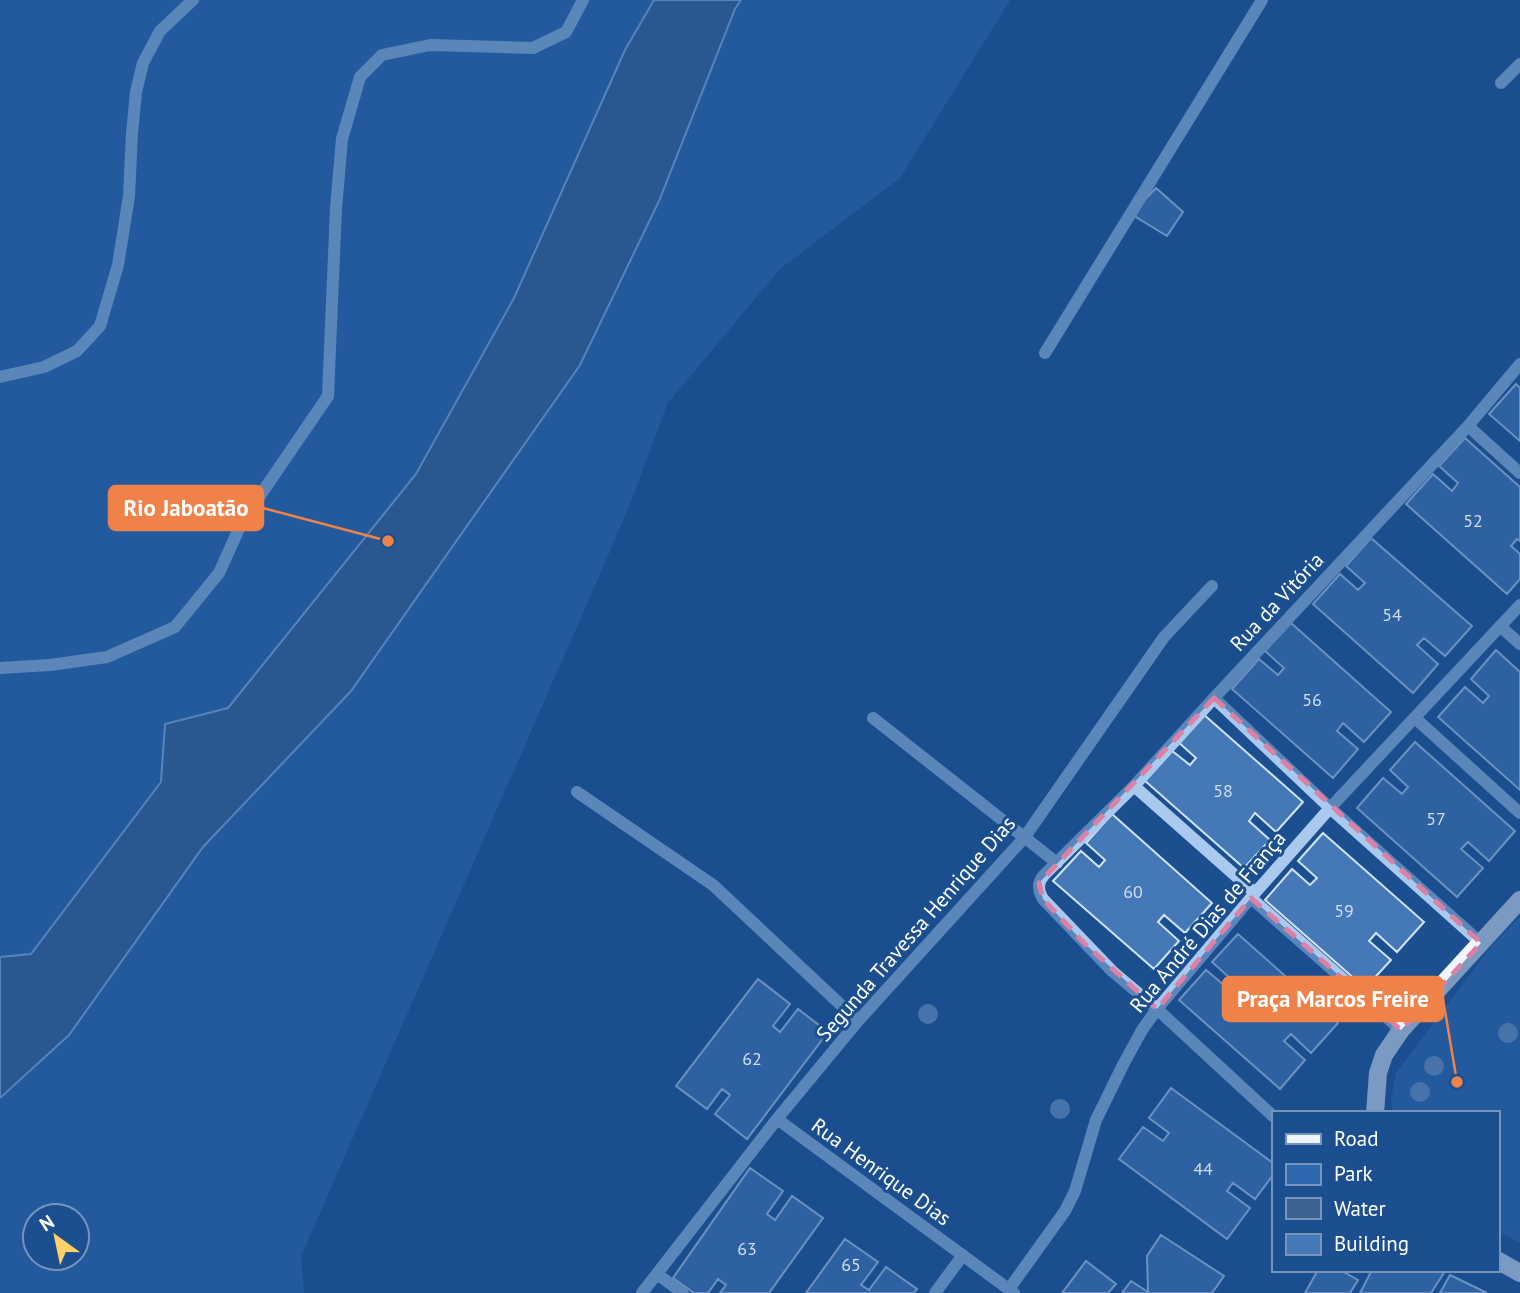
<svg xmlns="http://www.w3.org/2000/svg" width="1520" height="1293" font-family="'PT Sans',sans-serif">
	<rect width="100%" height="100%" fill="#1b4f8f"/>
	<!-- green -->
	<path fill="#2e69ad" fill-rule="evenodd" d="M 0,0 L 654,0 L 625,50 L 514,298 L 416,474 L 228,708 L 165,724 L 161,782 L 31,954 L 0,957 Z
		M 741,0 L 1010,0 L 900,178 L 780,269 L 667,404 L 634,494 L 607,558 L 301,1256 L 304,1293 L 0,1293 L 0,1098 L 69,1035 L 203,847 L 351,691 L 580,365 L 659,201 L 735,9 ZM 35,1216 L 77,1216 L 77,1258 L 35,1258 Z
		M 1520,916 L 1520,1243 L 1497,1230 L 1497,1113 L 1393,1113 L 1391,1099 L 1396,1073 L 1489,949 Z"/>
	<!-- water -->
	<path fill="#3c6290" stroke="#9cc4f0" stroke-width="2" d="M 654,0 L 741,0 L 735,9 L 659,201 L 580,365 L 351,691 L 203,847 L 69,1035 L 0,1098 L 0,957 L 31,954 L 161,782 L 165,724 L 228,708 L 416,474 L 514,298 L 625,50 Z"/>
	<!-- building -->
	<path fill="#4478b7" stroke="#cfe3fa" stroke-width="2" d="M 1156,188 L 1183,212 L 1167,236 L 1131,214 Z
		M 1516,384 L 1520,388 L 1520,441 L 1489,414 Z
		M 1465,438 L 1520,487 L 1520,541 L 1517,539 L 1511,546 L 1520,554 L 1520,579 L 1507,594 L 1406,504 L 1433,474 L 1452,491 L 1458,483 L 1439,466 Z
		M 1371,538 L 1472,626 L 1445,656 L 1424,638 L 1417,645 L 1438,664 L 1413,693 L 1313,604 L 1340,574 L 1358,590 L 1365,583 L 1346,566 Z
		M 1291,623 L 1391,712 L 1364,742 L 1343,723 L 1337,731 L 1358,749 L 1333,778 L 1232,689 L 1259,659 L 1278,675 L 1284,668 L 1265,651 Z
		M 1496,650 L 1520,672 L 1520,790 L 1438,717 L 1465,687 L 1483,703 L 1489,696 L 1471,679 Z
		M 1202,713 L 1303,802 L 1276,832 L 1255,813 L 1249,821 L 1270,840 L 1244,868 L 1144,780 L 1171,750 L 1190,765 L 1196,758 L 1177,741 Z
		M 1415,742 L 1515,831 L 1489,861 L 1468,842 L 1461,849 L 1483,868 L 1457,897 L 1357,808 L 1383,778 L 1402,794 L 1408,787 L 1390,770 Z
		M 1112,814 L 1212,903 L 1185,933 L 1164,915 L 1158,922 L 1179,941 L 1154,969 L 1053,881 L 1081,851 L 1099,867 L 1105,860 L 1086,843 Z
		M 1323,833 L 1424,922 L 1397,952 L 1376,933 L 1369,941 L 1391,960 L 1365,988 L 1265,900 L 1292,869 L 1310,885 L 1317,878 L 1298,861 Z
		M 1238,934 L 1338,1023 L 1311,1053 L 1291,1034 L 1284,1041 L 1305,1060 L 1280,1089 L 1179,1000 L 1206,970 L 1225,986 L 1231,979 L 1212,962 Z
		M 758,979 L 790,1004 L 773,1026 L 780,1032 L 798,1009 L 828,1032 L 747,1139 L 715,1114 L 730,1095 L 722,1089 L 707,1109 L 676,1086 Z
		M 1171,1088 L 1273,1163 L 1273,1175 L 1255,1199 L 1233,1183 L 1227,1191 L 1250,1208 L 1227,1239 L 1119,1159 L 1143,1127 L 1163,1141 L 1169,1133 L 1149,1118 Z
		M 750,1168 L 783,1191 L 767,1214 L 775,1220 L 792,1196 L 823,1218 L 769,1293 L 720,1293 L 726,1285 L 718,1279 L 708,1293 L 694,1293 L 673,1278 Z
		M 1161,1235 L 1224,1276 L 1212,1293 L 1150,1293 L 1148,1292 L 1147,1256 Z
		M 845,1239 L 878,1262 L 861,1285 L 869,1290 L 886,1267 L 917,1289 L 914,1293 L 806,1293 Z
		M 1086,1261 L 1116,1284 L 1108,1293 L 1062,1293 Z
		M 1318,1270 L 1340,1270 L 1358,1280 L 1350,1293 L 1305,1293 Z
		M 1372,1270 L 1444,1270 L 1445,1271 L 1431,1293 L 1360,1293 Z
		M 1450,1275 L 1487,1293 L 1440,1293 Z
		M 1131,1281 L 1148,1292 L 1150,1293 L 1122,1293 Z"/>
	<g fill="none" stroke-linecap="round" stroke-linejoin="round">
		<!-- minor -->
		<path stroke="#a9c9ee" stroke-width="12" d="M 1501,83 L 1520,64
			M 1045,353 L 1262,0
			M 0,377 L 44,367 L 77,351 L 100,326 L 118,265 L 129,196 L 132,133 L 136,92 L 143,63 L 160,31 L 193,0
			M 1468,426 L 1520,473
			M 1500,626 L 1520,644
			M 0,668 L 50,665 L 107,657 L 175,627 L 219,573 L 242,522 L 328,396 L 336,208 L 342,139 L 360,77 L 382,55 L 430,45 L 533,48 L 566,32 L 583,0
			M 1214,698 L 1330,808 L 1481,943
			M 873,718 L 1057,863
			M 1415,718 L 1520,813
			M 1134,786 L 1255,893
			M 577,792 L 713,885 L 858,1021
			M 1251,898 L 1401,1030
			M 1273,1116 L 1157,1009 L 1112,971 L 1043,899 C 1038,890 1037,883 1044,875 L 1134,786 L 1214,698 L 1468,426 L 1520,364
			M 777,1119 L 1014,1293
			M 657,1274 L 683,1293
			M 1009,1289 L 1065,1211 L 1075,1191 L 1096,1120 L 1123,1065 L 1142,1030 L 1157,1009 L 1255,893 L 1330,808 L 1520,605
			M 642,1293 L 777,1119 L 858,1021 L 1024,838 L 1164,637 L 1212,586
			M 935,1293 L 963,1255"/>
		<!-- major -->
		<path stroke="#f0f6ff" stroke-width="18" d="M 1375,1113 L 1378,1073 L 1384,1055 L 1401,1030 L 1520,900
			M 1497,1260 L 1520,1273"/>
	</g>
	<!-- trees -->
	<g fill="#7ea0ca">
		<circle cx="928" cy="1014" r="10"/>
		<circle cx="1508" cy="1033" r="10"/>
		<circle cx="1434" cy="1066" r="10"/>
		<circle cx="1420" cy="1092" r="10"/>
		<circle cx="1060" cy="1109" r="10"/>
	</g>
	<!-- marked area -->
	<path d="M0 0H1520V1293H0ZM 1214,698 L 1481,943 L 1401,1030 L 1251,898 L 1157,1009 L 1084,943 L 1043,899 L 1039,883 Z" fill="#1b4f8f" fill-opacity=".55" fill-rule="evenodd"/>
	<path fill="none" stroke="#dd80a5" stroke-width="5" stroke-dasharray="14 9" stroke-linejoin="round" d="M 1214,698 L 1481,943 L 1401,1030 L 1251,898 L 1157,1009 L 1084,943 L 1043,899 L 1039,883 Z"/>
	<g text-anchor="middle" stroke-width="6" stroke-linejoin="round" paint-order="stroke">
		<!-- number labels -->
		<g font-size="18" fill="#d0dded">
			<text x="1473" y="527">52</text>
			<text x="1392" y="621">54</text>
			<text x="1312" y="706">56</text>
			<text x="1223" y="797">58</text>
			<text x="1436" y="825">57</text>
			<text x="1133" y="898">60</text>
			<text x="1344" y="917">59</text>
			<text x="752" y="1065">62</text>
			<text x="1203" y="1175">44</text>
			<text x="747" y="1255">63</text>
			<text x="851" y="1271">65</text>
		</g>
		<!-- street labels -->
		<g font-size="21" fill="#fff" stroke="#1b4f8f">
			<text transform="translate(1277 602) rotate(-47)" y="7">Rua da Vitória</text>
			<text transform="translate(1208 922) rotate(-50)" y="7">Rua André Dias de França</text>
			<text transform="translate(916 929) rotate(-49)" y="7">Segunda Travessa Henrique Dias</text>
			<text transform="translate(881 1172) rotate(36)" y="7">Rua Henrique Dias</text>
		</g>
	</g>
	<!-- callouts -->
	<path fill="none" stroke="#ee8249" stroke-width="2.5" d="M388 541L263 508M1457 1082L1443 999"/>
	<g fill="#ee8249" stroke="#1b4f8f" stroke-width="2.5">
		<circle cx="388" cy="541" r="7"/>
		<circle cx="1457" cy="1082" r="7"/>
	</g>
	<g fill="#ee8249" stroke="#ee8249" stroke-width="2.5">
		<rect x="109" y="486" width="154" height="44" rx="7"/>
		<rect x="1223" y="977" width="220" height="44" rx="7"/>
	</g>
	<g font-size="23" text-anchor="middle" font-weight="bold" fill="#fff">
		<text x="186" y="516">Rio Jaboatão</text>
		<text x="1333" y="1007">Praça Marcos Freire</text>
	</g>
	<!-- legend -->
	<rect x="1272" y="1111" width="228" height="161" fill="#1b4f8f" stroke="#7695bc" stroke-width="2"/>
	<rect x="1286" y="1134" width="35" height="10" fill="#f0f6ff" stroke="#7695bc" stroke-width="2"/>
	<text x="1334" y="1146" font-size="21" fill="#ffffff">Road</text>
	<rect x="1286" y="1164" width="35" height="21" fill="#2e69ad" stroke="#7695bc" stroke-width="2"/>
	<text x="1334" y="1181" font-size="21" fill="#ffffff">Park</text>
	<rect x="1286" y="1198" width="35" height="21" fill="#3c6290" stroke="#7695bc" stroke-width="2"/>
	<text x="1334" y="1216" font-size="21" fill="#ffffff">Water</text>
	<rect x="1286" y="1234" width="35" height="21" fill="#4478b7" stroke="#7695bc" stroke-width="2"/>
	<text x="1334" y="1251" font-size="21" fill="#ffffff">Building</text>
	<!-- north arrow -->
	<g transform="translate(56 1237) rotate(327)"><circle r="33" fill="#1b4f8f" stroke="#7695bc" stroke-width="2"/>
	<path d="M0-5L12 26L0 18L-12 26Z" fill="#ffd166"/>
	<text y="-10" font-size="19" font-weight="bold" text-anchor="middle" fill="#ffffff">N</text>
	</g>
</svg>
